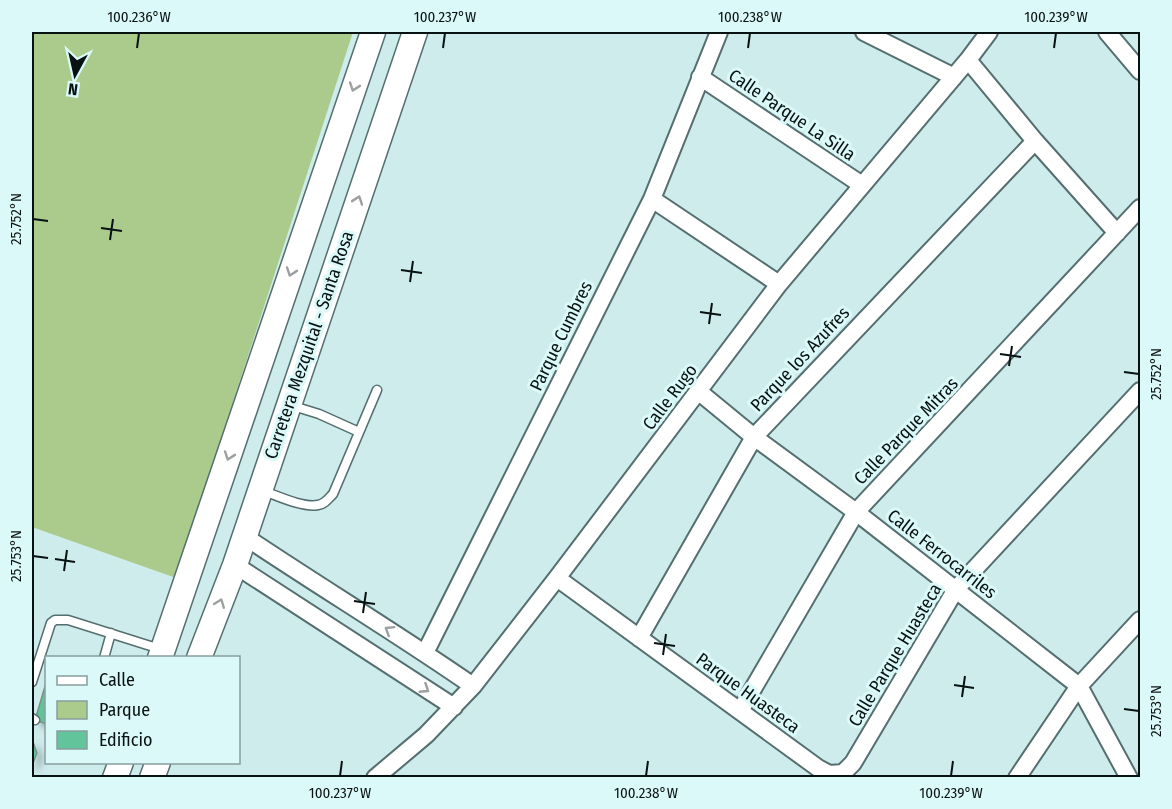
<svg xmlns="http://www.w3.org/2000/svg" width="1172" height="809" font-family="'Fira Sans Condensed',sans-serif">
	<defs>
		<filter id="shadow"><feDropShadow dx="5.5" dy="5.5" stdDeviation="3" flood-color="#0004"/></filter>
	</defs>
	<rect width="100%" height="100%" fill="#cfecec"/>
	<!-- green -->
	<path fill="#abcb8d" d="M 32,32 L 353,32 L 176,578 L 32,527 Z"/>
	<!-- building -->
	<path fill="#61c49a" stroke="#7a9085" stroke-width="1.5" filter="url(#shadow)" d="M 46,683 L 46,724 L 35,720 Z
		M 32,739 L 37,753 L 32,766 Z"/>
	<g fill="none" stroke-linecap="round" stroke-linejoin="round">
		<defs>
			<path id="service" d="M 290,405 L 319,414 L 359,432
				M 261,490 C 276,495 302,508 318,505 C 325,504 328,499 333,494 L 377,390
				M 104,658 L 111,633
				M 32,682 L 51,623 L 55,620 L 68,620 L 160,649
				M 32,718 L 35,720"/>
			<path id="minor" d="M 864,32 L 954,77
				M 1107,32 L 1140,71
				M 968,60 L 1035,141 L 1117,233
				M 700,77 L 862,185
				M 652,199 L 779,284
				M 698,391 L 754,437 L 856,512 L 1079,686 L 1129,778
				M 244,536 C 320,587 398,634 473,686
				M 235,565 L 454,707
				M 557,578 L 818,768 L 829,774 L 843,773 L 853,763 L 956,589 L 1140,391
				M 639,638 L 754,437 L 1035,141
				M 425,653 L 652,199 L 719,32
				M 740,711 L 856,512 L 1140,208
				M 375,778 L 426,735 L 473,686 L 557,578 L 779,284 L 968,60 L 989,32
				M 1017,778 L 1079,686 L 1140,620"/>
			<path id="secondary" d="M 160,658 L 373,32
				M 199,658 L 235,565 L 415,32
				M 115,778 L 121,762
				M 152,778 L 158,762"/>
		</defs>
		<!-- service casing -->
		<use href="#service" stroke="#556e6f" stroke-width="11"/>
		<!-- minor casing -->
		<use href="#minor" stroke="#556e6f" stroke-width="20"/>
		<!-- secondary casing -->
		<use href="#secondary" stroke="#556e6f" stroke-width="27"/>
		<!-- service -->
		<use href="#service" stroke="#fff" stroke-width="8"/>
		<!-- minor -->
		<use href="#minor" stroke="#fff" stroke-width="16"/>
		<!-- secondary -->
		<use href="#secondary" stroke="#fff" stroke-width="24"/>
	</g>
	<!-- one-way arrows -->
	<defs><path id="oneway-chevron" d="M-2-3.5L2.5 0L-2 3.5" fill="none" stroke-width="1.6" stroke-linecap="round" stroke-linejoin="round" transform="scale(1.5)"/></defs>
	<g stroke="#9ca0a0">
		<use href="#oneway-chevron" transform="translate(354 87) rotate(109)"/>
		<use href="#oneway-chevron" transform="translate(358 200) rotate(-71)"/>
		<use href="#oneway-chevron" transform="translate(291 272) rotate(109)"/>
		<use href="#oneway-chevron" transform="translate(229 456) rotate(109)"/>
		<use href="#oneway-chevron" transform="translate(220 603) rotate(-69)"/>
		<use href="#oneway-chevron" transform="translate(389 630) rotate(-148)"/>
		<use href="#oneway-chevron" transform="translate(425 689) rotate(33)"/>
	</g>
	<!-- ticks -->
	<path fill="none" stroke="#081212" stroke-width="2" d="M 137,48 L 139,33M 443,48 L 445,33M 748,48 L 750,33M 1054,48 L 1056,33M 33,219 L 48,221M 101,228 L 122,231M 110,240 L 113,219M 401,270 L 422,273M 410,282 L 413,261M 700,312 L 721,315M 709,324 L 712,303M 1000,354 L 1021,357M 1009,366 L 1012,346M 1124,372 L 1139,374M 33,556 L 48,558M 55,559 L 75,562M 64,571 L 67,550M 354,601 L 375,604M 363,613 L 366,592M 654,643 L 675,646M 663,655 L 666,634M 954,685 L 974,688M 962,697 L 965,676M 1124,709 L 1139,711M 340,776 L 342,761M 646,776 L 648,761M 951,776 L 953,761"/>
	<g text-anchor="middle" stroke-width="6" stroke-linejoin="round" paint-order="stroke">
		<!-- street labels -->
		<g font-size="18" fill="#081212" stroke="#dcf9f9">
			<text transform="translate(792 115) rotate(34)" y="6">Calle Parque La Silla</text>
			<text transform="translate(561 336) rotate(-64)" y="6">Parque Cumbres</text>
			<text transform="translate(309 345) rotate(-71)" y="6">Carretera Mezquital - Santa Rosa</text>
			<text transform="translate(800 359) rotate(-47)" y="6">Parque los Azufres</text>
			<text transform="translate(670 397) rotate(-53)" y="6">Calle Rugo</text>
			<text transform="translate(906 431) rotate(-46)" y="6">Calle Parque Mitras</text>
			<text transform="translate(942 554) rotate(38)" y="6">Calle Ferrocarriles</text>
			<text transform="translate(895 655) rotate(-59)" y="6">Calle Parque Huasteca</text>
			<text transform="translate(748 693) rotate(36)" y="6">Parque Huasteca</text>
		</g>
	</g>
	<!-- border -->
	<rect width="1172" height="809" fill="none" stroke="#dcf9f9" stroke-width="66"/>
	<!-- legend -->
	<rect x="45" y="656" width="195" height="108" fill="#dcf9f9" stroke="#879d9d" stroke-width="1.5"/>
	<rect x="57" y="676" width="30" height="9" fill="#ffffff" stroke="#879d9d" stroke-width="1.5"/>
	<text x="99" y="686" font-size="18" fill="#081212">Calle</text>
	<rect x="57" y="701" width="30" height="18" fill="#abcb8d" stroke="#879d9d" stroke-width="1.5"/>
	<text x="99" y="716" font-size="18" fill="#081212">Parque</text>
	<rect x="57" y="731" width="30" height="18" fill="#61c49a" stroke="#879d9d" stroke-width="1.5"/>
	<text x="99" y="746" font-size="18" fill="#081212">Edificio</text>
	<!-- north arrow -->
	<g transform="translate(75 75) rotate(188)" stroke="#dcf9f9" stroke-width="4.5" paint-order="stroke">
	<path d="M0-4.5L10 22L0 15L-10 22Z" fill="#081212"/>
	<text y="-9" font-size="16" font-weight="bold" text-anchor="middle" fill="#081212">N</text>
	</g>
	<rect x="33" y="33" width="1106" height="743" fill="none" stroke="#081212" stroke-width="2"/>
	<g font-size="15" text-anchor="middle" fill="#081212">
		<text x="139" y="22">100.236°W</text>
		<text x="445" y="22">100.237°W</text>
		<text x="750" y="22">100.238°W</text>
		<text x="1056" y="22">100.239°W</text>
		<text transform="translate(16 219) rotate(-90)" y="5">25.752°N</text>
		<text transform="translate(1156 374) rotate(-90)" y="5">25.752°N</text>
		<text transform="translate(16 556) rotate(-90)" y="5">25.753°N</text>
		<text transform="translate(1156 711) rotate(-90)" y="5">25.753°N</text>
		<text x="340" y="798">100.237°W</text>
		<text x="646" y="798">100.238°W</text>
		<text x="951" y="798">100.239°W</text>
	</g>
</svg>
